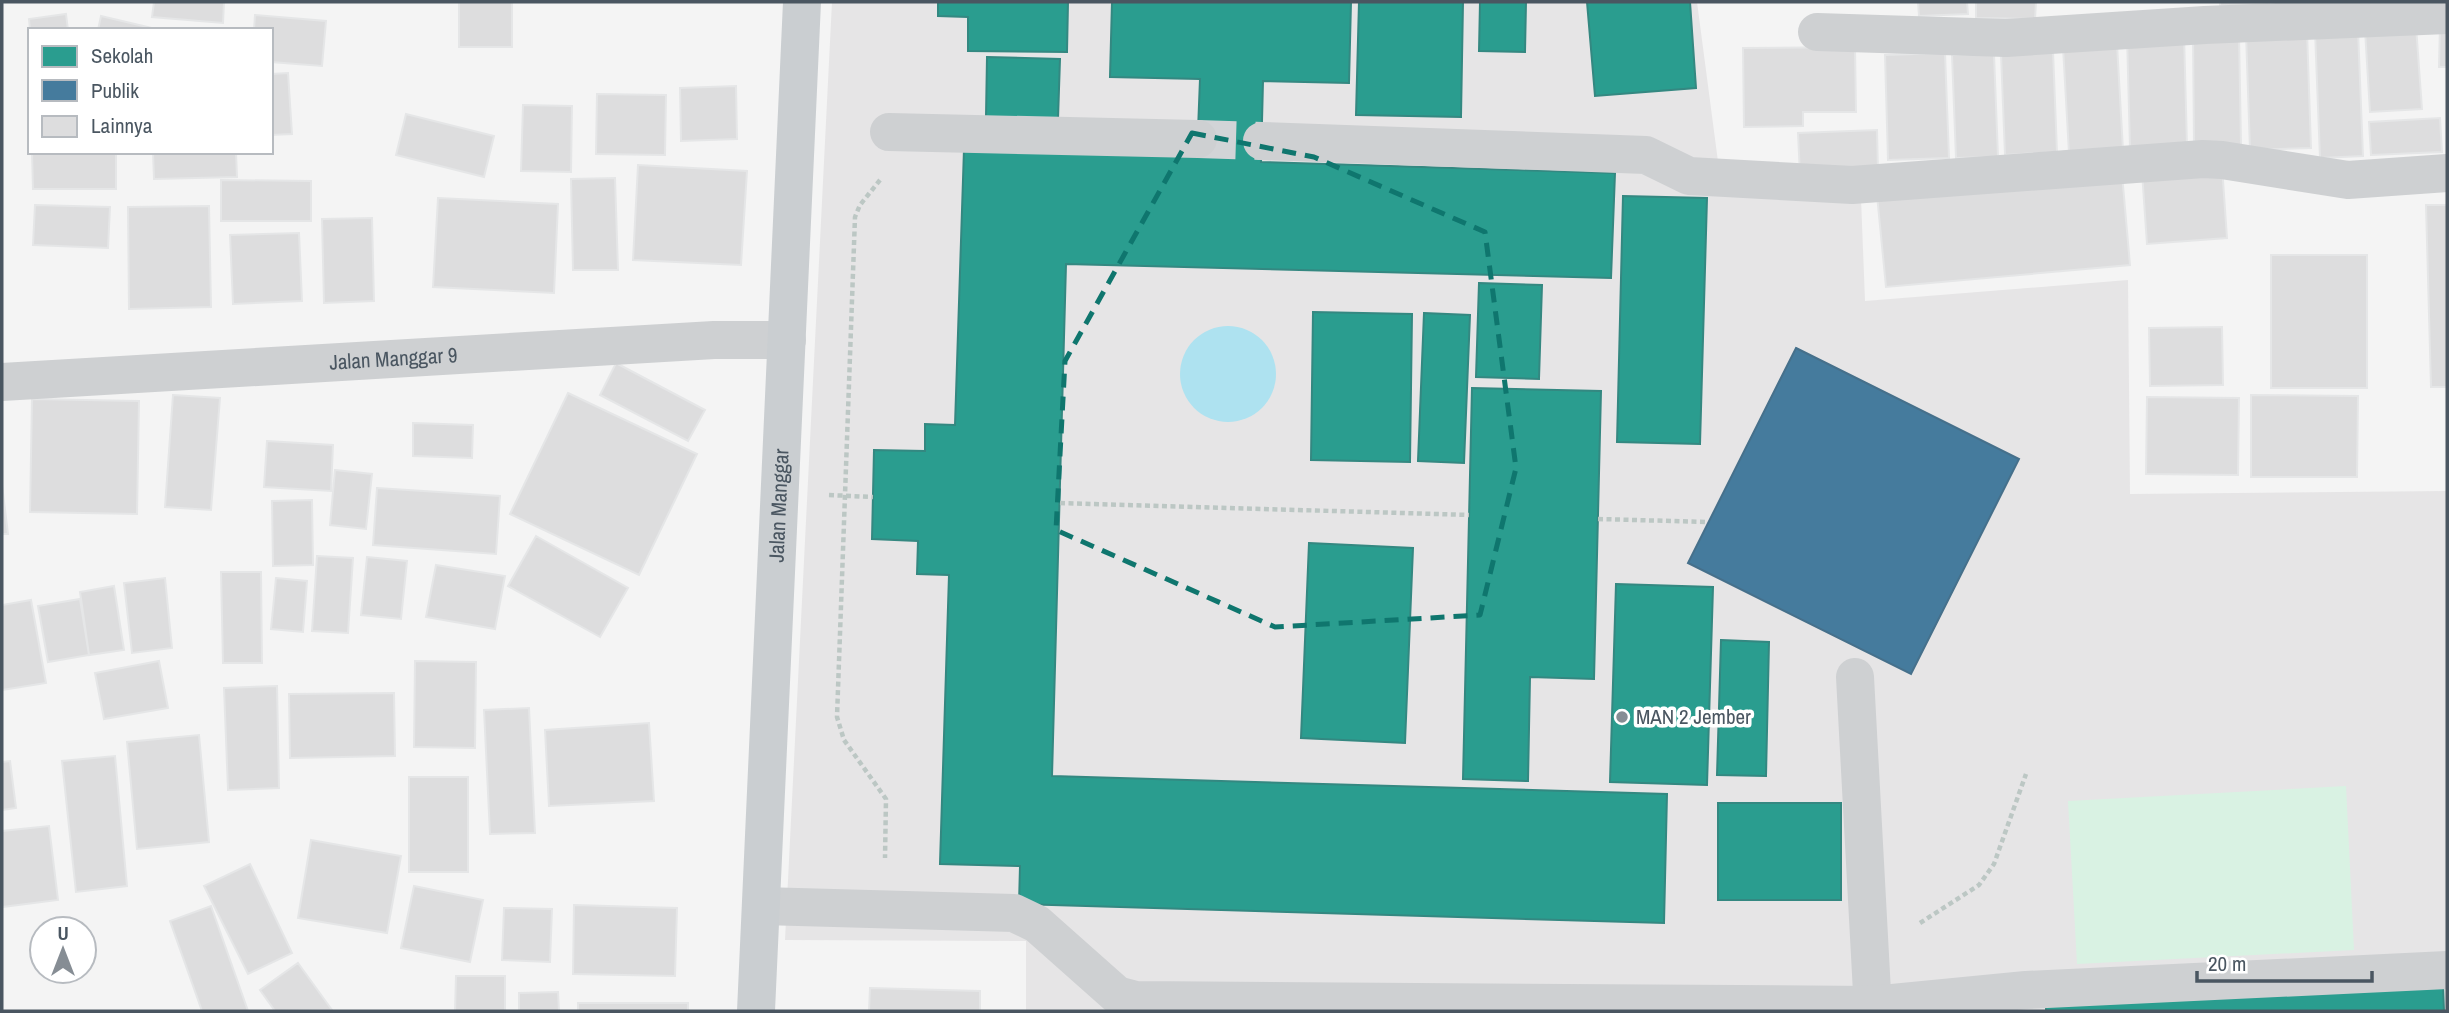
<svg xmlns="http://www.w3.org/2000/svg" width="2449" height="1013" font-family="'Archivo Narrow',sans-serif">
	<rect width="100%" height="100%" fill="#f4f4f4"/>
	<!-- education -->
	<path fill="#e6e5e6" d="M 832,2 L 1697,2 L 1722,192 L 1861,198 L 1865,301 L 2128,280 L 2130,494 L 2447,491 L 2447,1011 L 1026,1011 L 1026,941 L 785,940 Z"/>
	<!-- green -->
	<path fill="#d9f2e3" d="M 2346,786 L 2354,950 L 2077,964 L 2068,801 Z"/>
	<!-- water -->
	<path fill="#aee2f0" d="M1180 374a48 48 0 1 1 96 0a48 48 0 1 1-96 0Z"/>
	<!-- schools -->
	<path fill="#2a9d8f" stroke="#348881" stroke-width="2" d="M 938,2 L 1068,2 L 1067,52 L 968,51 L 968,17 L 938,16 Z
		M 1112,2 L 1351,2 L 1349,83 L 1263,81 L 1261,162 L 1615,173 L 1611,278 L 1066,264 L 1052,776 L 1667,794 L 1664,923 L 1019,904 L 1020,866 L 940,864 L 949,575 L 917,574 L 918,541 L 872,539 L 874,450 L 925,451 L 925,424 L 955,425 L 964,149 L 1197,156 L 1200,79 L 1110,77 Z
		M 1359,2 L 1463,2 L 1461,117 L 1356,115 Z
		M 1480,2 L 1526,2 L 1525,52 L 1479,51 Z
		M 1587,2 L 1690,2 L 1696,88 L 1595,96 Z
		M 987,57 L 1060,59 L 1058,119 L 986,117 Z
		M 1623,196 L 1707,198 L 1700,444 L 1617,442 Z
		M 1479,283 L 1542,285 L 1539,379 L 1476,377 Z
		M 1313,312 L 1412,314 L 1410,462 L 1311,460 Z
		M 1424,313 L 1470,315 L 1464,463 L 1418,461 Z
		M 1472,388 L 1601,391 L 1594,679 L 1530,677 L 1528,781 L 1463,779 Z
		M 1309,543 L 1413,548 L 1405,743 L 1301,738 Z
		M 1616,584 L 1713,587 L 1707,785 L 1610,782 Z
		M 1721,640 L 1769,642 L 1766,776 L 1717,775 Z
		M 1718,803 L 1841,803 L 1841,900 L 1718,900 Z
		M 2443,985 L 2444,1011 L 2046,1011 L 2046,1005 Z"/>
	<!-- public -->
	<path fill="#457b9d" stroke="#46708b" stroke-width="2" d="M 1796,348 L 2019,459 L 1911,674 L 1688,563 Z"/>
	<!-- building -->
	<path fill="#ddddde" stroke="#e5e6e7" stroke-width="2" d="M 154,2 L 224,2 L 223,23 L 152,17 Z
		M 459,2 L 512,2 L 512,47 L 459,47 Z
		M 1918,2 L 1967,2 L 1968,14 L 1919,16 Z
		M 1976,2 L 2036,2 L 2035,19 L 1976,18 Z
		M 2220,2 L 2269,2 L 2269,5 L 2220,6 Z
		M 66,14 L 68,30 L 30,30 L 29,19 Z
		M 255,15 L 326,21 L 322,66 L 271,62 L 271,30 L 254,30 Z
		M 101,16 L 156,29 L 98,30 Z
		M 2440,25 L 2447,26 L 2447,67 L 2439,67 Z
		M 2416,26 L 2422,109 L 2370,112 L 2365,30 Z
		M 2358,30 L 2363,156 L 2320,158 L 2315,31 Z
		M 2307,31 L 2311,148 L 2250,150 L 2246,33 Z
		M 2184,34 L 2187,146 L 2130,147 L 2127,36 Z
		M 2193,35 L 2239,35 L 2241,145 L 2194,145 Z
		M 2117,44 L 2123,150 L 2069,153 L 2063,47 Z
		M 1855,47 L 1856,112 L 1803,112 L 1803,126 L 1744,127 L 1743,48 Z
		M 2053,51 L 2057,152 L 2005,155 L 2001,54 Z
		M 1945,53 L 1949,158 L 1888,160 L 1885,55 Z
		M 1994,54 L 1998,157 L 1956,158 L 1952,55 Z
		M 288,73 L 292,134 L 271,135 L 271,74 Z
		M 736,86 L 737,139 L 681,141 L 680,88 Z
		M 597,94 L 666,95 L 665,155 L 596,154 Z
		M 523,105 L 572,106 L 571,172 L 521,171 Z
		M 406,114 L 494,136 L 484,177 L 396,155 Z
		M 2440,118 L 2442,152 L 2371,155 L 2369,122 Z
		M 1877,130 L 1878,172 L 1800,175 L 1798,133 Z
		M 32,152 L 116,152 L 116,189 L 33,189 Z
		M 153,152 L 236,152 L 237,177 L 154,179 Z
		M 638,165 L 747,171 L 741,265 L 633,260 Z
		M 2222,166 L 2227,238 L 2147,244 L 2142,172 Z
		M 2122,174 L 2130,265 L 1886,287 L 1877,195 Z
		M 615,178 L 618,270 L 573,270 L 571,179 Z
		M 221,180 L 311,181 L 311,221 L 221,221 Z
		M 438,198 L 558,204 L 554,293 L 433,287 Z
		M 35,205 L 110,207 L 108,248 L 33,245 Z
		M 2426,205 L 2447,205 L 2447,387 L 2431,387 Z
		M 209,206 L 211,307 L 129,309 L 128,207 Z
		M 372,218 L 374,301 L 324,303 L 322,219 Z
		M 299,233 L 302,301 L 233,304 L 230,235 Z
		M 2271,255 L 2367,255 L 2367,388 L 2271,388 Z
		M 2222,327 L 2223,385 L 2150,386 L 2149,328 Z
		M 616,363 L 705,410 L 688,441 L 600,395 Z
		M 568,393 L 697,454 L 639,575 L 510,514 Z
		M 173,395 L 220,398 L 211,510 L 165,507 Z
		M 2251,395 L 2358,396 L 2357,477 L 2251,477 Z
		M 2147,397 L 2239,398 L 2238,475 L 2146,474 Z
		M 32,399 L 139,401 L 137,514 L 30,512 Z
		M 413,423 L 473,425 L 472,458 L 413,456 Z
		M 267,441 L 333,445 L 331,491 L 264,487 Z
		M 335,470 L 372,474 L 366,529 L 330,525 Z
		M 2,485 L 8,534 L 2,534 Z
		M 377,488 L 500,496 L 496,554 L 373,545 Z
		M 312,500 L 313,565 L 273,566 L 272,501 Z
		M 536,536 L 628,588 L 600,637 L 508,586 Z
		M 317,556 L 353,558 L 348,633 L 312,631 Z
		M 367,557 L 407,561 L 401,619 L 361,615 Z
		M 436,565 L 505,576 L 495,629 L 426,617 Z
		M 221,572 L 261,572 L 262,663 L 223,663 Z
		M 165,578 L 172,648 L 132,653 L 124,583 Z
		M 276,578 L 307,581 L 303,632 L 271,629 Z
		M 114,586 L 124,650 L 89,655 L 80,592 Z
		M 80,599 L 89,655 L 48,662 L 38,606 Z
		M 31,600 L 46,683 L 2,690 L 2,605 Z
		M 159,661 L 168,708 L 104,719 L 95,673 Z
		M 415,661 L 476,662 L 475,748 L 414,747 Z
		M 277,686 L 279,788 L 228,790 L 224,688 Z
		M 394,693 L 395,756 L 290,758 L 289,694 Z
		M 529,708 L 535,833 L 490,834 L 484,710 Z
		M 649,723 L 654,801 L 549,806 L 545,730 Z
		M 199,735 L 209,842 L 137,849 L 127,742 Z
		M 115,756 L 127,886 L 76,892 L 62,761 Z
		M 10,761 L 16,808 L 2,810 L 2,762 Z
		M 409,777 L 468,777 L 468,872 L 409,872 Z
		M 49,826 L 58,900 L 2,907 L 2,831 Z
		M 311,840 L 401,856 L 387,933 L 298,918 Z
		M 250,864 L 292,953 L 248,974 L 204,886 Z
		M 414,886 L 483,900 L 470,962 L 401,948 Z
		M 574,905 L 677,908 L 675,976 L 573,974 Z
		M 211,906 L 248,1011 L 202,1011 L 170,921 Z
		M 504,908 L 552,909 L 550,962 L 502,960 Z
		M 298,963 L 332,1010 L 275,1011 L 260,990 Z
		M 456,976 L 505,976 L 505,1011 L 455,1011 Z
		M 870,988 L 980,991 L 980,1011 L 869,1011 Z
		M 558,992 L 559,1011 L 519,1011 L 519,993 Z
		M 578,1003 L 688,1003 L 688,1011 L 578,1011 Z"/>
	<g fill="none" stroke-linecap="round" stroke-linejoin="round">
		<!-- minor-tunnel -->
		<path stroke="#d2d4d7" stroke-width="38" stroke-dasharray="38 19" stroke-linecap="butt" d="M 1198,139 L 1262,141"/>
		<!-- path -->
		<path stroke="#bcc7c4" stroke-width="4.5" stroke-dasharray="5 3.5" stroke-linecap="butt" d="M 880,180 L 860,205 L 855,217 L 837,717 L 844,740 L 886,799 L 885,858
			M 829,495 L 873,497
			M 1060,503 L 1469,515
			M 1598,519 L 1708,522
			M 1920,923 L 1979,885 L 1994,864 L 2026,774"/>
		<!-- minor -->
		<g stroke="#ced0d2" stroke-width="38">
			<path d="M 1817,32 L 2006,38 L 2205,25 L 2447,15"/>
			<path d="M 889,132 L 1198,139"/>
			<path d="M 1262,141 L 1646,155 L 1689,176 L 1852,185 L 2203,159 L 2222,160 L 2348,180 L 2447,173"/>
			<path id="s1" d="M 2,382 L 714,340 L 787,340"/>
			<path d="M 1855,677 L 1873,1011"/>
			<path d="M 761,906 L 1014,913 L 1037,924 L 1117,995 L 1136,1000 L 1872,1005 L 2026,990 L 2447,970"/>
		</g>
		<!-- major -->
		<path stroke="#caced1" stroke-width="38" id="s2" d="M 756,1011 L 802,2"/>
	</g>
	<!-- marked area -->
	<path fill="none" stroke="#0f766e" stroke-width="5" stroke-dasharray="14 9" stroke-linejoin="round" d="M 1192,133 L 1314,157 L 1485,232 L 1516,468 L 1480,615 L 1275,627 L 1056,530 L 1065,361 Z"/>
	<!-- markers -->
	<circle fill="#868d94" stroke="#fff" stroke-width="2.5" cx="1622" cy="717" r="7"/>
	<g text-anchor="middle" stroke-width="7" stroke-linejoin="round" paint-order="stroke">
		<!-- street labels -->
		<g font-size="21" fill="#4a5661" stroke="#fff">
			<text dy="7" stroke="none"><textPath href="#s1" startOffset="392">Jalan Manggar 9</textPath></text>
			<text dy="7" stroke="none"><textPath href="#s2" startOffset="506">Jalan Manggar</textPath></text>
		</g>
		<!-- poi labels -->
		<g font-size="21" fill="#4a5661" stroke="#fff" text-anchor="start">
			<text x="1636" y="724">MAN 2 Jember</text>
		</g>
	</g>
	<!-- border -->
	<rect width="2449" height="1013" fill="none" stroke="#4a5661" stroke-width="7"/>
	<!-- legend -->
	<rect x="28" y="28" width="245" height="126" fill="#ffffff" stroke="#b7bbc0" stroke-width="2"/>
	<rect x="42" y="46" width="35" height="21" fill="#2a9d8f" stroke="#b7bbc0" stroke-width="2"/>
	<text x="91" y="63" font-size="21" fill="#4a5661">Sekolah</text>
	<rect x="42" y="80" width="35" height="21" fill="#457b9d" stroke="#b7bbc0" stroke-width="2"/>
	<text x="91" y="98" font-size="21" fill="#4a5661">Publik</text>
	<rect x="42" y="116" width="35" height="21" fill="#ddddde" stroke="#b7bbc0" stroke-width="2"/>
	<text x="91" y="133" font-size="21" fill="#4a5661">Lainnya</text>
	<!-- north arrow -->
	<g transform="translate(63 950)"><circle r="33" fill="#ffffff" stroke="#b7bbc0" stroke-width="2"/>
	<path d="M0-5L12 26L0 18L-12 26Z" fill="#868d94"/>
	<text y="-10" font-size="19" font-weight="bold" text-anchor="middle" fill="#4a5661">U</text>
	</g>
	<!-- scale -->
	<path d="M2197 971v10h175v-10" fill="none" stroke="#4a5661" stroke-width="3.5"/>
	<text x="2208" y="971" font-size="21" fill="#4a5661" stroke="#ffffff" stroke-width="5" paint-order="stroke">20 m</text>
</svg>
